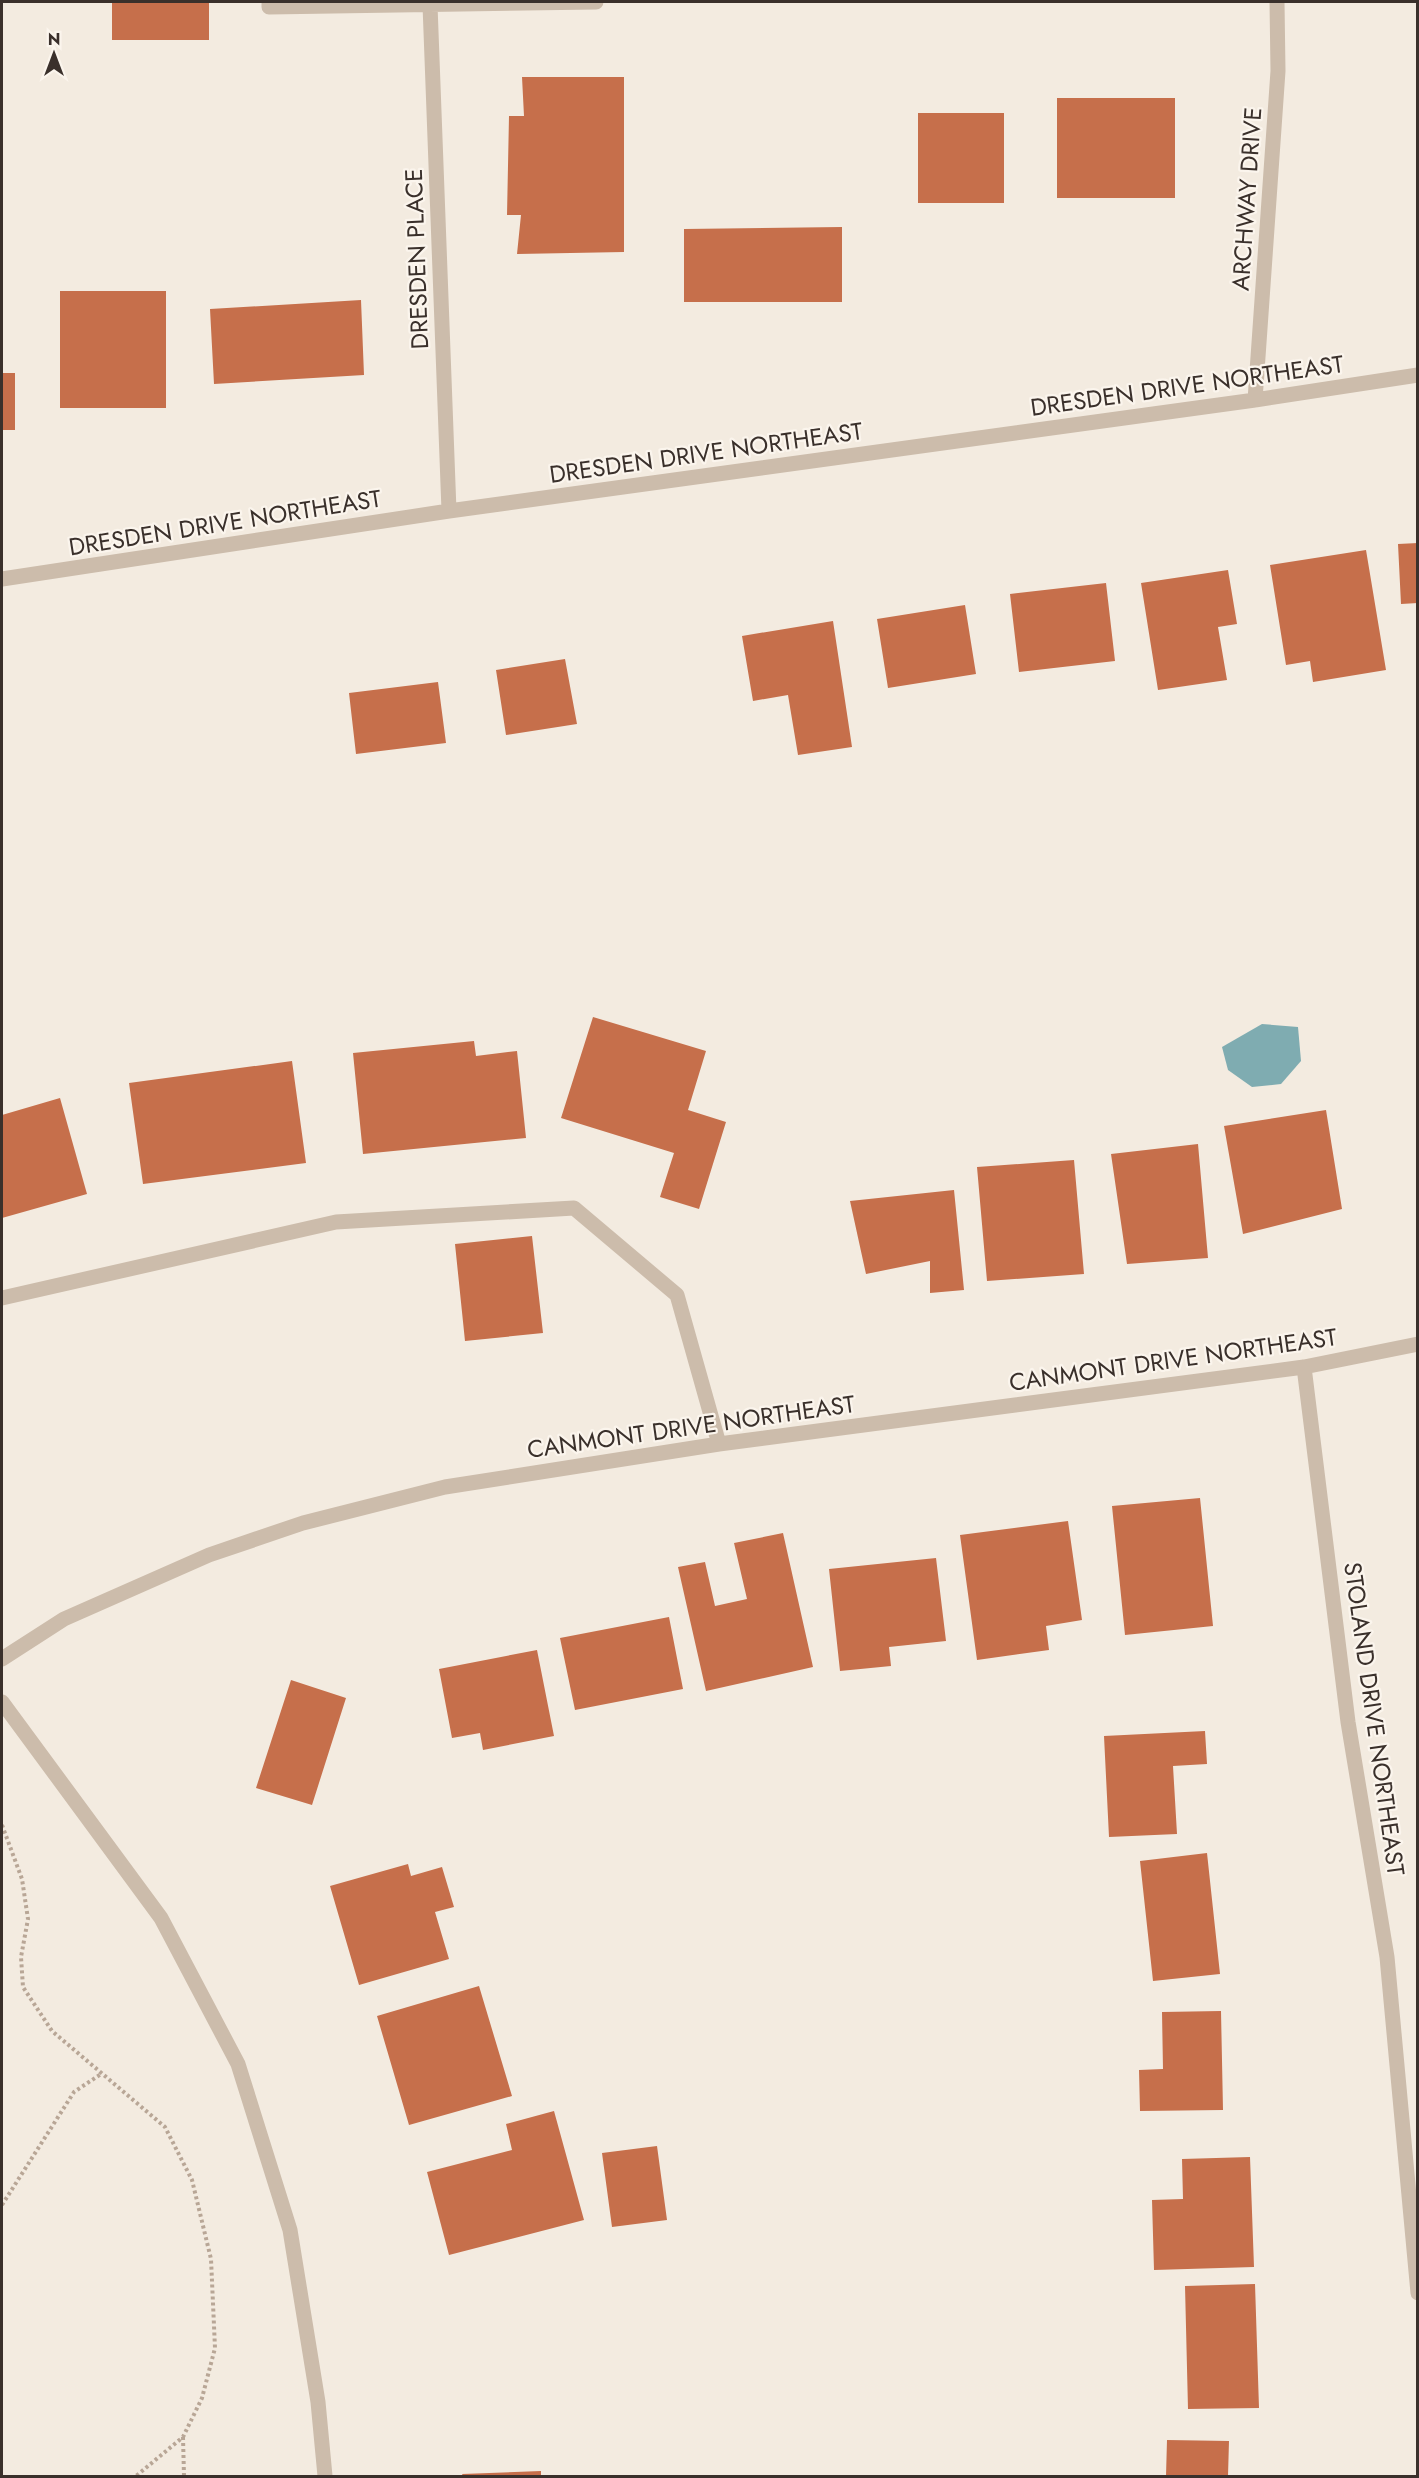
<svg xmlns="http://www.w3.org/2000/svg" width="1419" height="2478" font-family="Jost,sans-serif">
	<rect width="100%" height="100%" fill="#f3ebe0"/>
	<!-- water -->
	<path fill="#7facb1" d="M 1262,1024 L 1298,1027 L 1301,1061 L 1281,1084 L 1252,1087 L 1228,1070 L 1222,1047 Z"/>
	<!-- building -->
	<path fill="#c66f4b" d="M 112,2 L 209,2 L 209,40 L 112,40 Z
		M 522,77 L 624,77 L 624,252 L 517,254 L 521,215 L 507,215 L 509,116 L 524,116 Z
		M 1057,98 L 1175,98 L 1175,198 L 1057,198 Z
		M 918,113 L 1004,113 L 1004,203 L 918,203 Z
		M 842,227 L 842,302 L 684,302 L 684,229 Z
		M 60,291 L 166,291 L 166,408 L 60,408 Z
		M 361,300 L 364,375 L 214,384 L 210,309 Z
		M 2,373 L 15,373 L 15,430 L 2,430 Z
		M 1418,543 L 1418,603 L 1401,604 L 1398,544 Z
		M 1366,550 L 1386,670 L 1313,682 L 1310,661 L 1286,665 L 1270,565 Z
		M 1228,570 L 1237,624 L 1218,627 L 1227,680 L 1158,690 L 1141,583 Z
		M 1106,583 L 1115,661 L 1019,672 L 1010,594 Z
		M 965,605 L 976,674 L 888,688 L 877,619 Z
		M 833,621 L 852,747 L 798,755 L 788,695 L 753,701 L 742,636 Z
		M 565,659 L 577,724 L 506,735 L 496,670 Z
		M 438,682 L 446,743 L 356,754 L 349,693 Z
		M 593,1017 L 706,1051 L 688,1110 L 726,1122 L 699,1209 L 660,1197 L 674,1153 L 561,1118 Z
		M 474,1041 L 476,1056 L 517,1051 L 526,1138 L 363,1154 L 353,1053 Z
		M 292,1061 L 306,1163 L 143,1184 L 129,1083 Z
		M 60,1098 L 87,1194 L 2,1218 L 2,1115 Z
		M 1326,1110 L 1342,1209 L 1243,1234 L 1224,1126 Z
		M 1198,1144 L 1208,1258 L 1127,1264 L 1111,1154 Z
		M 1074,1160 L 1084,1274 L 987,1281 L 977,1167 Z
		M 954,1190 L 964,1290 L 930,1293 L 930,1261 L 866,1274 L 850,1201 Z
		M 532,1236 L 543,1333 L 465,1341 L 455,1244 Z
		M 1200,1498 L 1213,1626 L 1125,1635 L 1112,1506 Z
		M 1068,1521 L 1082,1620 L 1046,1626 L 1049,1650 L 977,1660 L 960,1535 Z
		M 783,1533 L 813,1667 L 706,1691 L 678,1567 L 705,1562 L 715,1606 L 747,1599 L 734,1543 Z
		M 936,1558 L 946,1641 L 889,1647 L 891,1666 L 840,1671 L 829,1569 Z
		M 669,1617 L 683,1689 L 575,1710 L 560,1638 Z
		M 537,1650 L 554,1736 L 483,1750 L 480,1733 L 452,1738 L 439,1669 Z
		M 291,1680 L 346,1698 L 312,1805 L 256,1788 Z
		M 1205,1731 L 1207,1764 L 1173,1766 L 1177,1834 L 1109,1837 L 1104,1736 Z
		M 1207,1853 L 1220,1974 L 1153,1981 L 1140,1861 Z
		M 408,1864 L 411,1876 L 442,1867 L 454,1907 L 435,1912 L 449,1959 L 359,1985 L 330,1886 Z
		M 479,1986 L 512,2096 L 409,2125 L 377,2016 Z
		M 1221,2011 L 1223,2110 L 1140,2111 L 1139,2070 L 1163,2069 L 1162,2012 Z
		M 554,2111 L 584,2220 L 449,2255 L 427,2172 L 512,2150 L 506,2124 Z
		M 657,2146 L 667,2220 L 612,2227 L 602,2153 Z
		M 1250,2157 L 1254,2267 L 1154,2270 L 1152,2200 L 1183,2199 L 1182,2159 Z
		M 1255,2284 L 1259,2408 L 1188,2409 L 1185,2286 Z
		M 1167,2440 L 1229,2441 L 1228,2476 L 1166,2476 Z
		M 541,2471 L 541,2476 L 463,2476 L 462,2474 Z"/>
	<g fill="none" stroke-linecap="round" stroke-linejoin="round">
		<!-- path -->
		<path stroke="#b8a696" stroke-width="4" stroke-dasharray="3 3" stroke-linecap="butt" d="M 2,1825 L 22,1879 L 28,1919 L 21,1957 L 23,1987 L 52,2031 L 165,2127 L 192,2180 L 211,2259 L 215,2348 L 202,2398 L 183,2437 L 136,2476
			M 2,2205 L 74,2092 L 101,2074
			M 183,2437 L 184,2476"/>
		<!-- minor -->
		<path stroke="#ccbcab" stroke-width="15" d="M 269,2 L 269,7 L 596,2
			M 430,5 L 449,511
			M 1255,400 L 1278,71 L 1277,2
			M 2,579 L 449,511 L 1255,400 L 1418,375
			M 2,1298 L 336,1222 L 574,1208 L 677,1295 L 719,1444
			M 1304,1367 L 1348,1722 L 1387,1957 L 1418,2293
			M 2,1659 L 64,1619 L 209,1555 L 303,1523 L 445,1487 L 719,1444 L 1304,1367 L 1418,1344
			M 2,1702 L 161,1918 L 238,2064 L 290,2230 L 318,2402 L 325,2476"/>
	</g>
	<g text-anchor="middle" stroke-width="4.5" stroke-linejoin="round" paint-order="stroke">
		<!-- street labels -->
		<g font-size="24" fill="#3a302b" stroke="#fbf5ed">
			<text transform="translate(1247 199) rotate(-86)" y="8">ARCHWAY DRIVE</text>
			<text transform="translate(417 259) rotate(-92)" y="8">DRESDEN PLACE</text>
			<text transform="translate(1187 386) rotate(-8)" y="8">DRESDEN DRIVE NORTHEAST</text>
			<text transform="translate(706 453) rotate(-8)" y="8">DRESDEN DRIVE NORTHEAST</text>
			<text transform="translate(225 523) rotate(-9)" y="8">DRESDEN DRIVE NORTHEAST</text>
			<text transform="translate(1173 1360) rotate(-8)" y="8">CANMONT DRIVE NORTHEAST</text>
			<text transform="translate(691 1427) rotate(-8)" y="8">CANMONT DRIVE NORTHEAST</text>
			<text transform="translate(1374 1719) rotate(82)" y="8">STOLAND DRIVE NORTHEAST</text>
		</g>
	</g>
	<!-- border -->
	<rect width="1419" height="2478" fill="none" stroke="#3a302b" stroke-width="6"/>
	<!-- north arrow -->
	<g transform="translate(54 54)" stroke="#fbf5ed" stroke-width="4.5" paint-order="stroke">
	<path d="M0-4.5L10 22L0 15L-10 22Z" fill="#3a302b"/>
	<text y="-9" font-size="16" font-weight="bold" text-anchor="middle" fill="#3a302b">N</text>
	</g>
</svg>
